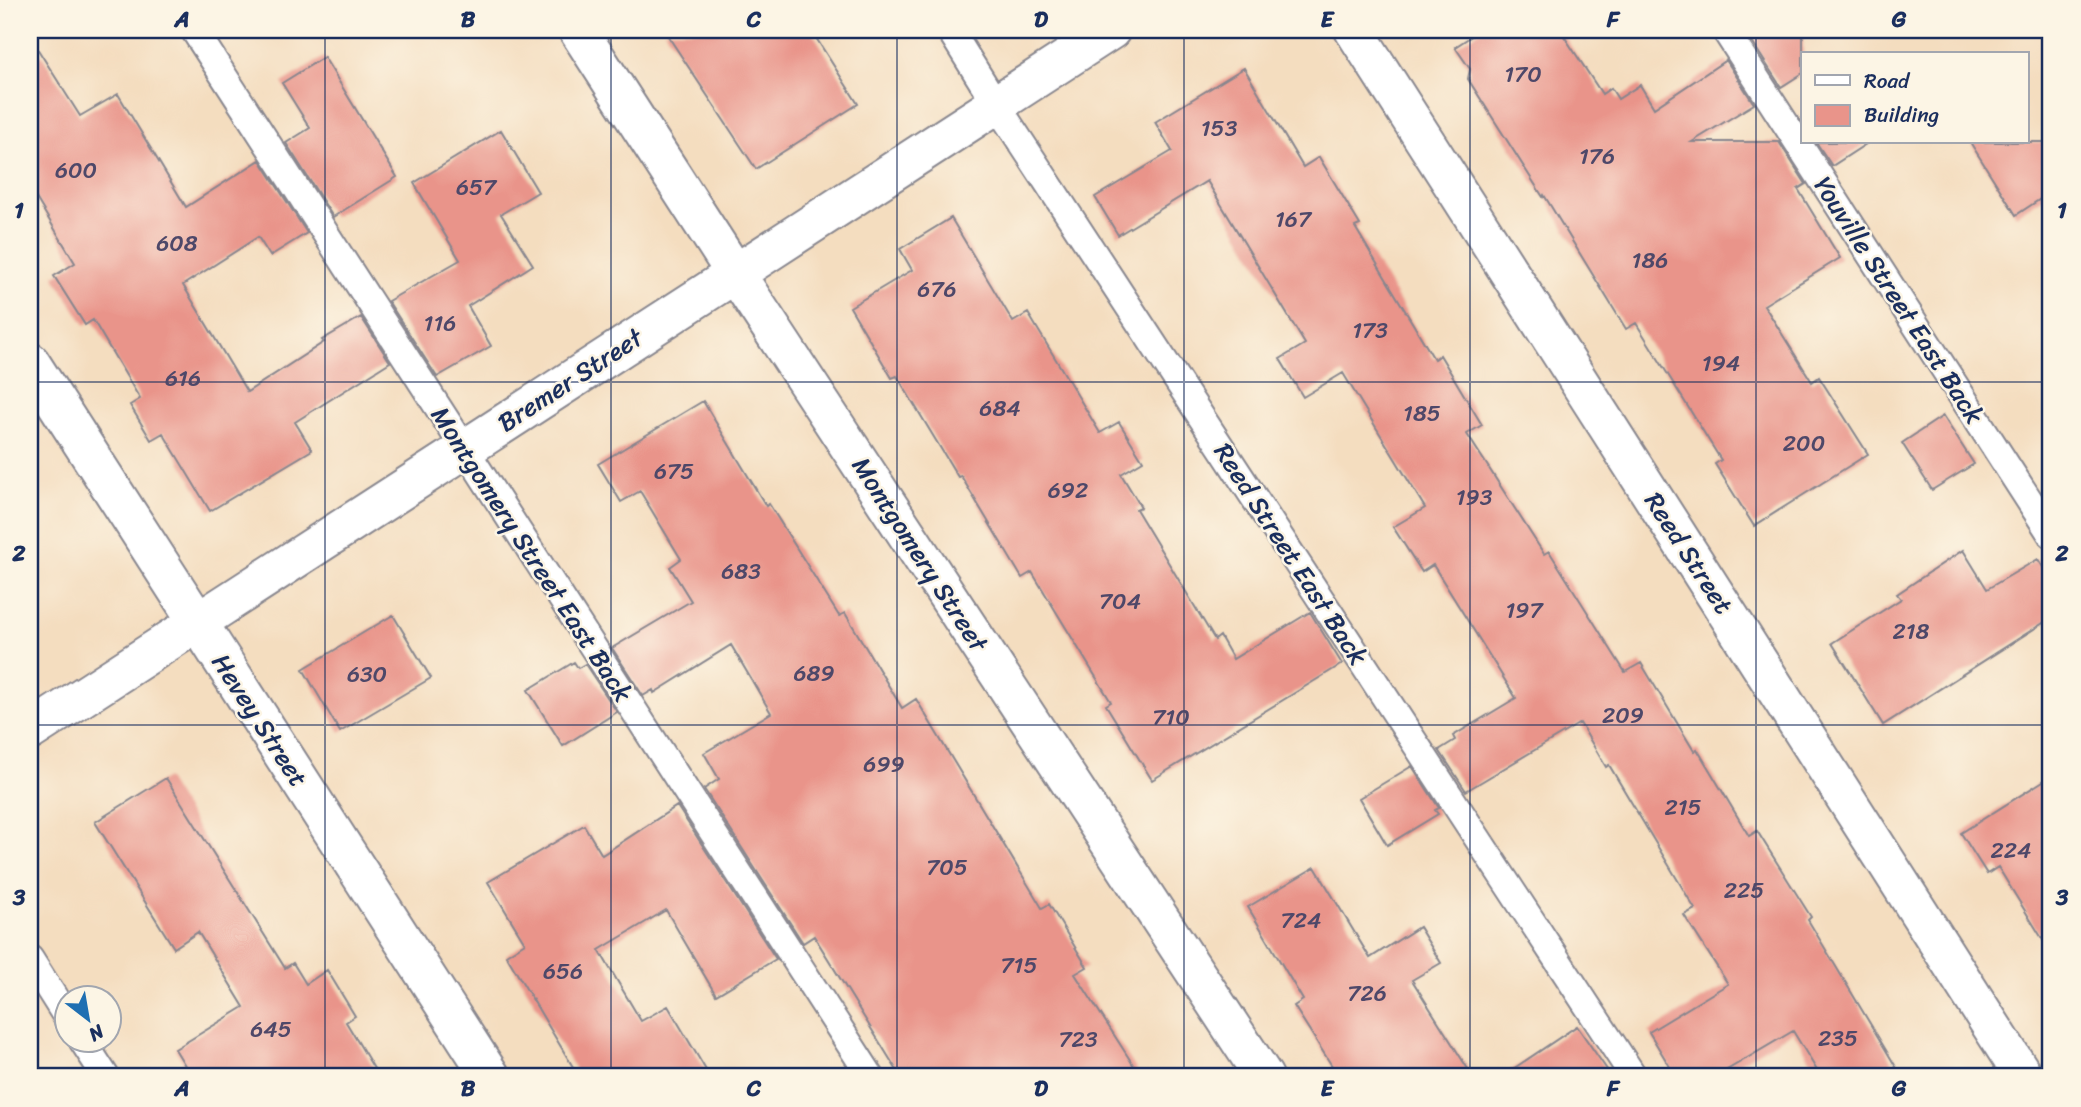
<svg xmlns="http://www.w3.org/2000/svg" width="2081" height="1107" font-family="Sriracha,sans-serif">
	<rect width="100%" height="100%" fill="#fcf5e5"/>
	<filter id="ink" filterUnits="userSpaceOnUse"><feTurbulence type="fractalNoise" baseFrequency=".0143" numOctaves="2"/><feDisplacementMap in="SourceGraphic" scale="14" xChannelSelector="R" yChannelSelector="G"/><feConvolveMatrix kernelMatrix="1 2 1 2 8 2 1 2 1" color-interpolation-filters="sRGB"/></filter>
	<filter id="wash" filterUnits="userSpaceOnUse"><feTurbulence type="fractalNoise" baseFrequency=".00686" numOctaves="4" result="noise"/><feDisplacementMap in="SourceGraphic" scale="28" xChannelSelector="R" yChannelSelector="G"/><feGaussianBlur stdDeviation="1.57" result="paint"/><feColorMatrix in="noise" values="0 0 0 0 0 0 0 0 0 0 0 0 0 0 0 0 0 1.4 0 .05"/><feComposite in="paint" operator="in"/></filter>
	<g filter="url(#wash)">
		<rect width="100%" height="100%" fill="#f4ddbf"/>
		<g id="blocks">
			<!-- building -->
			<path fill="#e9948a" d="M 664,30 L 811,30 L 858,104 L 756,169 Z
				M 1481,30 L 1560,30 L 1602,94 L 1611,88 L 1618,99 L 1640,85 L 1654,108 L 1726,60 L 1754,104 L 1692,142 L 1779,142 L 1806,184 L 1798,189 L 1840,258 L 1764,305 L 1812,382 L 1819,377 L 1868,454 L 1754,526 L 1715,464 L 1721,460 L 1636,323 L 1626,329 L 1544,195 L 1543,197 L 1468,79 L 1470,69 L 1455,47 Z
				M 1771,30 L 1803,30 L 1803,73 L 1781,87 L 1752,42 Z
				M 30,37 L 80,116 L 118,94 L 186,207 L 260,160 L 307,233 L 270,256 L 258,237 L 183,285 L 247,392 L 324,342 L 322,340 L 361,317 L 390,362 L 295,422 L 312,450 L 210,511 L 163,433 L 151,440 L 130,405 L 140,399 L 93,320 L 85,325 L 54,276 L 75,263 L 30,188 Z
				M 324,57 L 397,177 L 333,217 L 286,143 L 310,128 L 282,83 Z
				M 1244,68 L 1303,167 L 1319,157 L 1360,225 L 1355,227 L 1434,359 L 1440,355 L 1482,425 L 1467,434 L 1544,554 L 1549,551 L 1625,672 L 1641,663 L 1694,751 L 1697,749 L 1749,836 L 1757,831 L 1811,917 L 1808,920 L 1902,1077 L 1821,1077 L 1793,1031 L 1715,1077 L 1676,1077 L 1649,1032 L 1728,984 L 1684,915 L 1695,909 L 1609,765 L 1606,767 L 1580,723 L 1466,791 L 1439,750 L 1455,740 L 1453,736 L 1516,698 L 1433,565 L 1422,572 L 1393,527 L 1425,508 L 1343,373 L 1303,397 L 1280,359 L 1305,344 L 1207,181 L 1118,235 L 1095,197 L 1172,151 L 1155,122 Z
				M 501,130 L 538,192 L 501,214 L 533,265 L 468,306 L 491,346 L 437,377 L 388,301 L 460,260 L 414,183 Z
				M 1816,142 L 1869,142 L 1832,166 Z
				M 1970,142 L 2051,142 L 2051,192 L 2016,215 Z
				M 951,218 L 1013,322 L 1028,313 L 1100,433 L 1119,422 L 1143,461 L 1121,474 L 1141,507 L 1136,509 L 1215,640 L 1220,636 L 1233,659 L 1310,612 L 1342,664 L 1152,780 L 1106,705 L 1111,702 L 1032,572 L 1022,578 L 961,476 L 958,477 L 897,376 L 892,378 L 850,307 L 912,270 L 900,249 Z
				M 703,401 L 766,506 L 769,504 L 839,616 L 845,613 L 902,708 L 916,699 L 1042,908 L 1049,904 L 1087,967 L 1075,974 L 1141,1077 L 901,1077 L 814,936 L 803,943 L 704,789 L 719,779 L 704,753 L 771,713 L 731,645 L 654,693 L 653,690 L 643,696 L 612,648 L 691,601 L 670,567 L 681,559 L 640,491 L 621,502 L 598,464 Z
				M 1943,416 L 1974,464 L 1932,490 L 1902,443 Z
				M 1963,550 L 1987,589 L 2038,559 L 2051,580 L 2051,618 L 1883,725 L 1832,643 L 1901,599 L 1897,594 Z
				M 393,615 L 431,678 L 340,732 L 303,669 Z
				M 574,662 L 578,668 L 585,664 L 617,712 L 563,746 L 528,690 Z
				M 1412,766 L 1439,808 L 1435,810 L 1438,814 L 1387,845 L 1359,798 Z
				M 2051,776 L 2051,953 L 1998,867 L 1987,874 L 1961,833 Z
				M 166,778 L 285,968 L 293,963 L 306,984 L 327,970 L 355,1016 L 346,1022 L 379,1077 L 192,1077 L 175,1049 L 244,1007 L 198,932 L 174,948 L 95,822 Z
				M 677,806 L 776,959 L 716,995 L 666,910 L 599,950 L 641,1021 L 668,1006 L 710,1077 L 579,1077 L 506,955 L 525,943 L 488,882 L 584,825 L 602,855 Z
				M 1315,867 L 1370,958 L 1419,927 L 1441,963 L 1412,980 L 1473,1077 L 1339,1077 L 1294,1006 L 1303,1000 L 1248,907 Z
				M 1577,1026 L 1612,1077 L 1501,1077 Z"/>
		</g>
	</g>
	<g filter="url(#ink)">
		<use href="#blocks" fill-opacity="0" stroke="#88868e" stroke-width="2"/>
		<g fill="none" stroke-linecap="round" stroke-linejoin="round">
			<defs>
				<path id="lane" d="M 194,30 L 871,1077
					M 950,30 L 996,104 L 1634,1077
					M 1725,30 L 2051,534
					M 30,959 L 66,1016
					M 82,1040 L 106,1077"/>
				<path id="street" d="M 578,30 L 735,273 L 1264,1077
					M 1354,30 L 2024,1077
					M 30,362 L 491,1077
					M 30,731 L 1111,30"/>
			</defs>
			<!-- lane casing -->
			<use href="#lane" stroke="#88868e" stroke-width="30"/>
			<!-- street casing -->
			<use href="#street" stroke="#88868e" stroke-width="42"/>
			<!-- lane -->
			<use href="#lane" stroke="#fff" stroke-width="26"/>
			<!-- street -->
			<use href="#street" stroke="#fff" stroke-width="38"/>
		</g>
	</g>
	<!-- grid -->
	<path fill="none" stroke="#1b2f5e" stroke-width="2" stroke-opacity="0.55" d="M 325,30 L 325,1077M 611,30 L 611,1077M 897,30 L 897,1077M 1184,30 L 1184,1077M 1470,30 L 1470,1077M 1756,30 L 1756,1077M 30,382 L 2051,382M 30,725 L 2051,725"/>
	<g text-anchor="middle" stroke-width="5" stroke-linejoin="round" paint-order="stroke">
		<!-- number labels -->
		<g font-size="23" fill="#4e4869">
			<text x="1523" y="82">170</text>
			<text x="1219" y="136">153</text>
			<text x="1597" y="164">176</text>
			<text x="76" y="178">600</text>
			<text x="476" y="195">657</text>
			<text x="1293" y="227">167</text>
			<text x="177" y="251">608</text>
			<text x="1650" y="268">186</text>
			<text x="937" y="297">676</text>
			<text x="440" y="331">116</text>
			<text x="1370" y="338">173</text>
			<text x="1721" y="371">194</text>
			<text x="183" y="386">616</text>
			<text x="1000" y="416">684</text>
			<text x="1422" y="421">185</text>
			<text x="1804" y="451">200</text>
			<text x="674" y="479">675</text>
			<text x="1068" y="498">692</text>
			<text x="1474" y="505">193</text>
			<text x="741" y="579">683</text>
			<text x="1120" y="609">704</text>
			<text x="1524" y="618">197</text>
			<text x="1911" y="639">218</text>
			<text x="814" y="681">689</text>
			<text x="367" y="682">630</text>
			<text x="1623" y="723">209</text>
			<text x="1171" y="725">710</text>
			<text x="884" y="772">699</text>
			<text x="1683" y="815">215</text>
			<text x="2011" y="858">224</text>
			<text x="947" y="875">705</text>
			<text x="1744" y="898">225</text>
			<text x="1301" y="928">724</text>
			<text x="1019" y="973">715</text>
			<text x="563" y="979">656</text>
			<text x="1367" y="1001">726</text>
			<text x="271" y="1037">645</text>
			<text x="1838" y="1046">235</text>
			<text x="1078" y="1047">723</text>
		</g>
		<!-- street labels -->
		<g font-size="26" fill="#1b2f5e" stroke="#fcf5e5">
			<text transform="translate(1899 300) rotate(57)" y="9">Youville Street East Back</text>
			<text transform="translate(570 380) rotate(-33)" y="9">Bremer Street</text>
			<text transform="translate(1689 553) rotate(57)" y="9">Reed Street</text>
			<text transform="translate(532 554) rotate(57)" y="9">Montgomery Street East Back</text>
			<text transform="translate(920 554) rotate(57)" y="9">Montgomery Street</text>
			<text transform="translate(1291 554) rotate(57)" y="9">Reed Street East Back</text>
			<text transform="translate(260 720) rotate(57)" y="9">Hevey Street</text>
		</g>
	</g>
	<!-- margin -->
	<rect width="2081" height="1107" fill="none" stroke="#fcf5e5" stroke-width="77"/>
	<!-- legend -->
	<rect x="1801" y="52" width="228" height="91" fill="#fcf5e5" stroke="#a2a6af" stroke-width="2"/>
	<rect x="1815" y="75" width="35" height="10" fill="#ffffff" stroke="#a2a6af" stroke-width="2"/>
	<text x="1864" y="88" font-size="21" fill="#1b2f5e">Road</text>
	<rect x="1815" y="105" width="35" height="21" fill="#e9948a" stroke="#a2a6af" stroke-width="2"/>
	<text x="1864" y="122" font-size="21" fill="#1b2f5e">Building</text>
	<!-- north arrow -->
	<g transform="translate(88 1019) rotate(149)"><circle r="33" fill="#fcf5e5" stroke="#a2a6af" stroke-width="2"/>
	<path d="M0-5L12 26L0 18L-12 26Z" fill="#1f6fb2"/>
	<text y="-10" font-size="19" font-weight="bold" text-anchor="middle" fill="#1b2f5e">N</text>
	</g>
	<rect x="38" y="38" width="2004" height="1030" fill="none" stroke="#1b2f5e" stroke-width="2.5"/>
	<g font-size="23" text-anchor="middle" font-weight="bold" fill="#1b2f5e">
		<text x="182" y="27">A</text>
		<text x="468" y="27">B</text>
		<text x="754" y="27">C</text>
		<text x="1041" y="27">D</text>
		<text x="1327" y="27">E</text>
		<text x="1613" y="27">F</text>
		<text x="1899" y="27">G</text>
		<text x="19" y="218">1</text>
		<text x="2062" y="218">1</text>
		<text x="19" y="561">2</text>
		<text x="2062" y="561">2</text>
		<text x="19" y="905">3</text>
		<text x="2062" y="905">3</text>
		<text x="182" y="1096">A</text>
		<text x="468" y="1096">B</text>
		<text x="754" y="1096">C</text>
		<text x="1041" y="1096">D</text>
		<text x="1327" y="1096">E</text>
		<text x="1613" y="1096">F</text>
		<text x="1899" y="1096">G</text>
	</g>
</svg>
